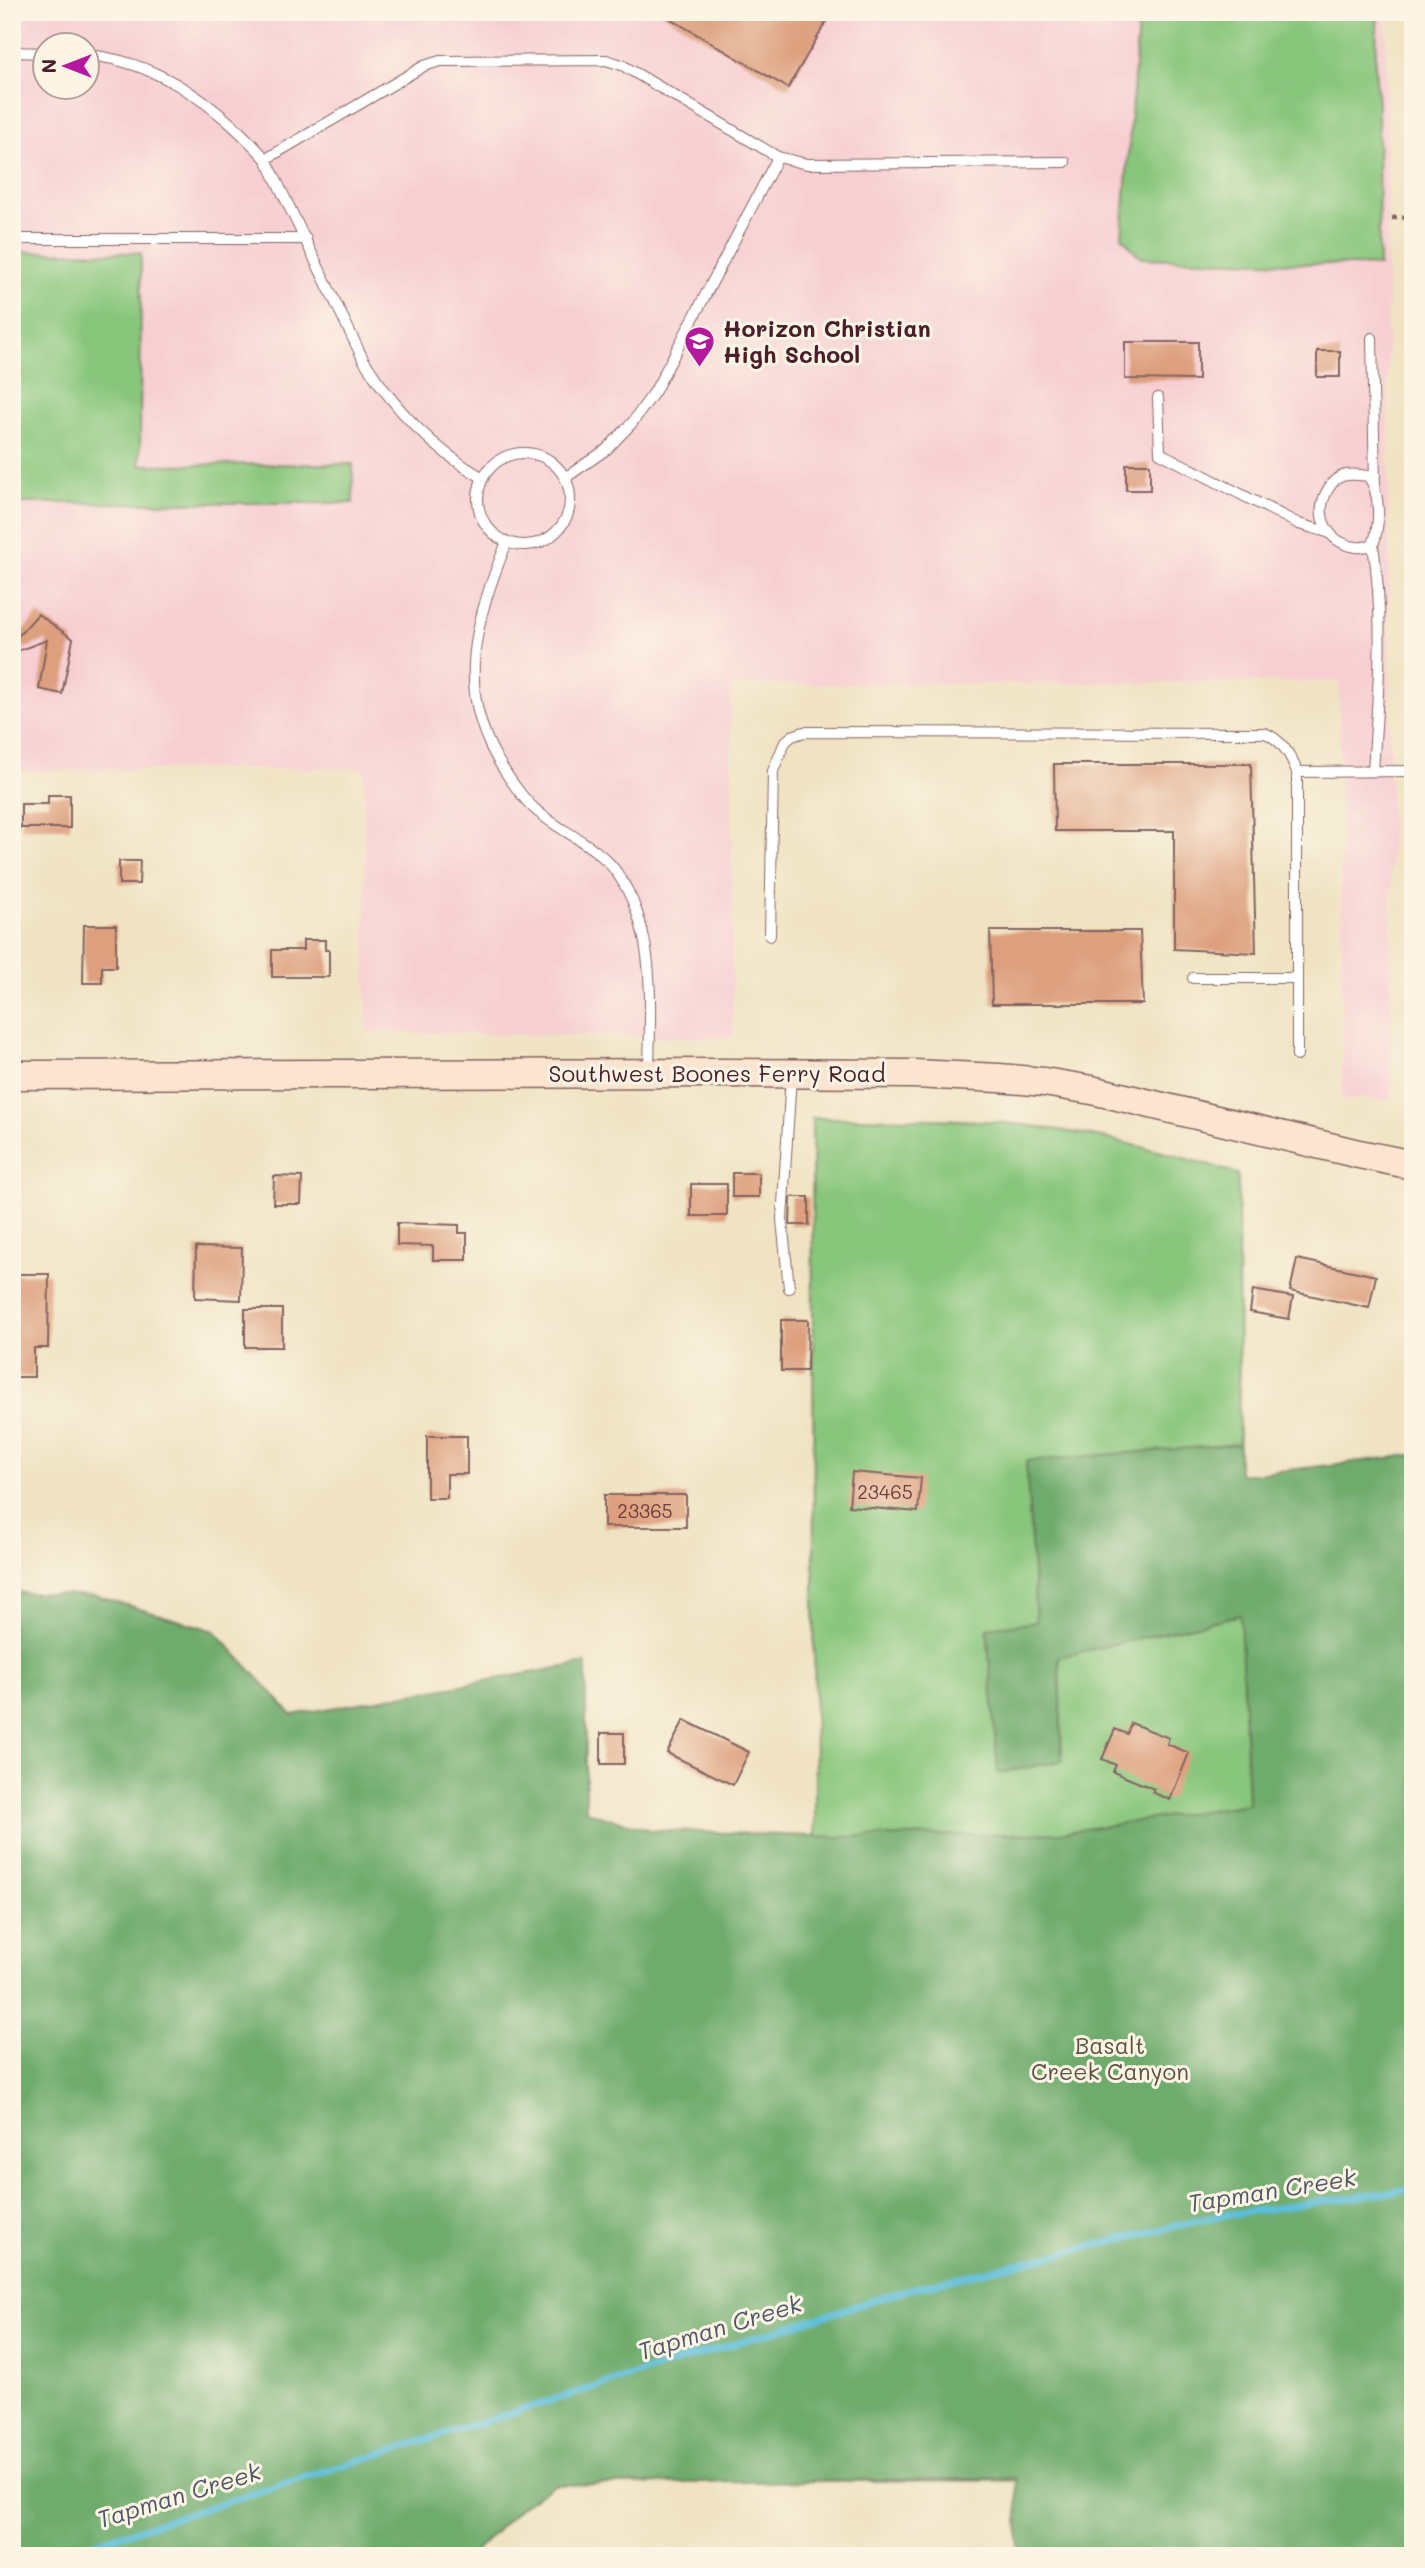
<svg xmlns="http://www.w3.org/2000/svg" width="1425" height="2568" font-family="Mali,sans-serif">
	<rect width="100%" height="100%" fill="#fcf5e5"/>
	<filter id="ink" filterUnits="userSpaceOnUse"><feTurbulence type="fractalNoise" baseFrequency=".0143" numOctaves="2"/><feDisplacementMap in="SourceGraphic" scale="14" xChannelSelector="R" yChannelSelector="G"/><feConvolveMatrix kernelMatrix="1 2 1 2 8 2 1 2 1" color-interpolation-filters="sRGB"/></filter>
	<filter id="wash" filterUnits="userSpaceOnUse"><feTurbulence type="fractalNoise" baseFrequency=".00686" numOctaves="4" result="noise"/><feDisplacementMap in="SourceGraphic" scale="28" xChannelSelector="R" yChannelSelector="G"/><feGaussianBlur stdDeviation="1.57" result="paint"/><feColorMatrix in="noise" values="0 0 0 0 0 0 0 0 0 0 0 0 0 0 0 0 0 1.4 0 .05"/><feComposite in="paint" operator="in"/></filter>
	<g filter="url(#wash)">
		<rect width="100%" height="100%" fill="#f0e3c3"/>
		<!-- built -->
		<path fill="#f7cfd3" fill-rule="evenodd" d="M 12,12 L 1386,12 L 1392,1101 L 1363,1098 L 1343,1101 L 1339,682 L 731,685 L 733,1038 L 367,1032 L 364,768 L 12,771 ZM 46,46 L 88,46 L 88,88 L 46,88 Z"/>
		<!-- green -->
		<path fill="#88c67c" stroke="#697254" stroke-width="2" d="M 1139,12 L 1378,12 L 1375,66 L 1378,106 L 1379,266 L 1141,258 L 1122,237 Z
			M 12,252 L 141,253 L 140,465 L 353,464 L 353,503 L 12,503 Z
			M 812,1118 C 880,1119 947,1117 1015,1124 C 1091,1132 1165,1151 1238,1174 L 1239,1473 L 1404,2480 L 818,2481 Z"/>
		<!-- forest -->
		<path fill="#6eab6c" stroke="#5c654c" stroke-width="2" d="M 1239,1444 L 1239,1474 L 1255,1474 L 1413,1455 L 1413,1589 L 1401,1591 L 1404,1711 L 1413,1713 L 1413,2556 L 1019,2556 L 1017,2478 L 554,2485 L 520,2507 L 471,2556 L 12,2556 L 12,1592 L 96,1596 L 215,1631 L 292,1715 L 586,1663 L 586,1811 L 650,1830 L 838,1837 L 1059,1833 L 1248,1804 L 1240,1615 L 1059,1657 L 1062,1761 L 998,1773 L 987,1628 L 1036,1622 L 1026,1461 Z"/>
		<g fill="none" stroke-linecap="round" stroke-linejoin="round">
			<!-- stream -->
			<path stroke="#5bbeda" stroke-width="7" d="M 52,2556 L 907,2290 L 1218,2216 L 1413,2189"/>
		</g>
		<g id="blocks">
			<!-- building -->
			<path fill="#dd9f7d" d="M 659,12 L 832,12 L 788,88 Z
				M 1125,342 L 1198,342 L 1198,380 L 1125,379 Z
				M 1317,351 L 1340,351 L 1340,377 L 1317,377 Z
				M 1126,464 L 1150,464 L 1150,490 L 1126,490 Z
				M 38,614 L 73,639 L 62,694 L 39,689 L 47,640 L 12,653 L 12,643 Z
				M 1054,764 L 1251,764 L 1256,953 L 1174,949 L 1174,831 L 1055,831 Z
				M 48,795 L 70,795 L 70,828 L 21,828 L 21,804 L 48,804 Z
				M 119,861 L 140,861 L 139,884 L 119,884 Z
				M 84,925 L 116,925 L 116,967 L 102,967 L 102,983 L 83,983 Z
				M 990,931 L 1140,931 L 1143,1004 L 992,1004 Z
				M 303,940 L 325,940 L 325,950 L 329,950 L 329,977 L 272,977 L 272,950 L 303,950 Z
				M 732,1173 L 759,1173 L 759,1197 L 732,1197 Z
				M 274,1176 L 302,1177 L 301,1204 L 273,1204 Z
				M 691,1184 L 727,1184 L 727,1216 L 691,1216 Z
				M 791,1197 L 809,1197 L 809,1225 L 790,1225 Z
				M 397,1223 L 459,1225 L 459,1233 L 467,1233 L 467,1260 L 433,1260 L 433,1246 L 397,1245 Z
				M 196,1247 L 242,1248 L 241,1300 L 195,1298 Z
				M 1297,1259 L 1376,1276 L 1369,1308 L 1290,1291 Z
				M 12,1274 L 49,1274 L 48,1348 L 34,1348 L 34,1377 L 12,1377 Z
				M 1253,1290 L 1293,1297 L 1289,1319 L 1250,1312 Z
				M 245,1309 L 282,1309 L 282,1347 L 245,1347 Z
				M 781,1320 L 808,1320 L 807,1371 L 781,1371 Z
				M 427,1436 L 467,1436 L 467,1474 L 447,1474 L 447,1498 L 427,1498 Z
				M 852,1472 L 921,1478 L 918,1512 L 849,1506 Z
				M 604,1495 L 686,1495 L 686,1527 L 604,1527 Z
				M 684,1720 L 749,1752 L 733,1785 L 667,1753 Z
				M 1131,1723 L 1169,1738 L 1167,1744 L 1189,1753 L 1170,1800 L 1152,1792 L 1154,1789 L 1113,1772 L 1116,1765 L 1102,1759 L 1115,1729 L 1127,1734 Z
				M 601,1733 L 624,1733 L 624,1764 L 601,1764 Z"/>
		</g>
	</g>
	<g filter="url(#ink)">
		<use href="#blocks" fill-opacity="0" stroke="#846460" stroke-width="2"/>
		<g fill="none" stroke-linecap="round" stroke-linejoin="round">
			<defs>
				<path id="service" d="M 12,52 L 46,53
					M 88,55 C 160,62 219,107 266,159 L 363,359 C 394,409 432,449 483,478
					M 778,157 L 807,164 L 1065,162
					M 266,159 L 424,66 L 440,61 L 606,60 L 622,65 L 778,157 L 655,391 L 632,423 L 607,449 L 565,478
					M 12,239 L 306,239
					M 1372,338 L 1375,484
					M 1158,398 L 1160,453 L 1299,524 L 1327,532
					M478 499a46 46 0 1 1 92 0a46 46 0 1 1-92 0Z
					M 507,542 C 475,620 453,694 504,770 C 513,784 524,800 537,811 C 562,833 598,845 617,873 C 657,930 650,1004 649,1070
					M 1373,545 C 1380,525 1381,493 1368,476 C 1359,475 1348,473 1340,477 C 1333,480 1329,487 1326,493 C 1314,518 1329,543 1356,547 C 1361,548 1368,546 1373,545 C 1385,621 1378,695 1373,771
					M 1297,772 L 1413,771
					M 770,936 L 773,771 L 785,742 L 792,736 L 804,732 L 1265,733 C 1282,740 1291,755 1297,772 L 1297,1056
					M 1193,978 L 1297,978
					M 789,1288 L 782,1220 L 791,1076"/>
				<path id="secondary" d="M 12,1075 L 723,1073 L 914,1074 L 999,1078 L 1044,1082 L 1092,1090 L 1359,1154 L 1413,1165"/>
			</defs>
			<!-- service casing -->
			<use href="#service" stroke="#846460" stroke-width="12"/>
			<!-- secondary casing -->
			<use href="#secondary" stroke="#846460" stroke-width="31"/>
			<!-- path -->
			<path stroke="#846460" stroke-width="4.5" stroke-dasharray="5 5" stroke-linecap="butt" d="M 1392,218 L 1413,217"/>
			<!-- service -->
			<use href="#service" stroke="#fff" stroke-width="10"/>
			<!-- secondary -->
			<use href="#secondary" stroke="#fce5d0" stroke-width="28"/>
		</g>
	</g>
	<!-- icons -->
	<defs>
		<symbol id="school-pin" viewBox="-11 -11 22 30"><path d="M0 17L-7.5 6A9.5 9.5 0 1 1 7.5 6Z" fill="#b5179e" stroke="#fcf5e5"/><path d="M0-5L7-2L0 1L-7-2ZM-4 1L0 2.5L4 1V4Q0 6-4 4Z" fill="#fff"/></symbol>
	</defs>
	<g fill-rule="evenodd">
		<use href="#school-pin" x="682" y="324" width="35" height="47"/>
	</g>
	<g text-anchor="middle" stroke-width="6" stroke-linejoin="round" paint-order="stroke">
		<!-- number labels -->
		<g font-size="19" fill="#6f3f40">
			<text x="885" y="1499">23465</text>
			<text x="645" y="1518">23365</text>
		</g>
		<!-- poi labels -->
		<g font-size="23" font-weight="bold" fill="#4a1f2b" stroke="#fcf5e5" text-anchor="start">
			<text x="723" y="337">Horizon Christian<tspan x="723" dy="26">High School</tspan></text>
		</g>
		<!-- street labels -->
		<g font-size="23" fill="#4a1f2b" stroke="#fcf5e5">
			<text x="717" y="1082">Southwest Boones Ferry Road</text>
		</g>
		<!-- park labels -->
		<g font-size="23" fill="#5d5143" stroke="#fcf5e5">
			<text x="1110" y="2054">Basalt<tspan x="1110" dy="26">Creek Canyon</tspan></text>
		</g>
		<!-- water labels -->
		<g font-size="24" font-style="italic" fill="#505768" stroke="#fcf5e5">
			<text transform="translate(1272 2191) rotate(-9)" y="8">Tapman Creek</text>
			<text transform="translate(720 2328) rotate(-17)" y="8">Tapman Creek</text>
			<text transform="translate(179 2496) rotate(-17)" y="8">Tapman Creek</text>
		</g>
	</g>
	<!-- margin -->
	<rect width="1425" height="2568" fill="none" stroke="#fcf5e5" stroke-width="42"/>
	<!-- north arrow -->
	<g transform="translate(66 66) rotate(270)"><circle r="33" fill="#fcf5e5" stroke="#b59f9b" stroke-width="2"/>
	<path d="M0-5L12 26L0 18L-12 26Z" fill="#b5179e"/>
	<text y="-10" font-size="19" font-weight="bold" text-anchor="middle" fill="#4a1f2b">N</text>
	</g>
</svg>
